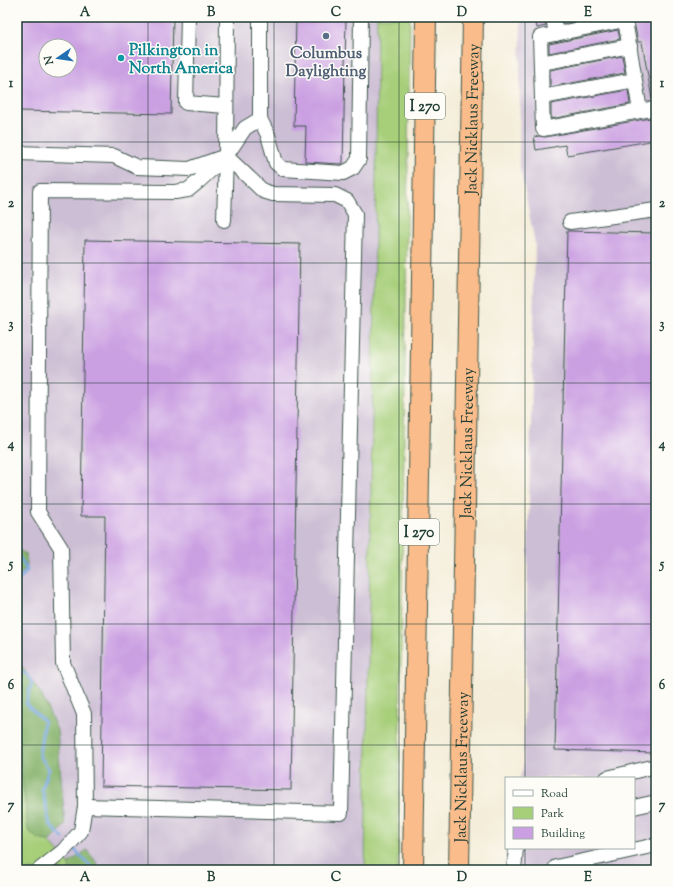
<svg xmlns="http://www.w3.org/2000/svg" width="673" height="887" font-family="'Sorts Mill Goudy',serif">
	<rect width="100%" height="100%" fill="#fdfcf7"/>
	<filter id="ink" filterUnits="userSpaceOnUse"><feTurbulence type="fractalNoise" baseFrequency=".025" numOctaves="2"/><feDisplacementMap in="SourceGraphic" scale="8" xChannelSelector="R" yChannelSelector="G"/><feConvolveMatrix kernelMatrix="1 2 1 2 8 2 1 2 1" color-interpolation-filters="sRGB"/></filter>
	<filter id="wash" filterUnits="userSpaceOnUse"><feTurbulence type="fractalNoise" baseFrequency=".012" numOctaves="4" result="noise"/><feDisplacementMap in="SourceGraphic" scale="16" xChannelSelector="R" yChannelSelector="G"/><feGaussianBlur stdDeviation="0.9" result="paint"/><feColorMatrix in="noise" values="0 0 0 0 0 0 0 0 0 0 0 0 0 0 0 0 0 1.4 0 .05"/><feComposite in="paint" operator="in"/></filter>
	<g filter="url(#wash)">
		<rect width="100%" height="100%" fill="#f4edd9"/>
		<!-- industrial -->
		<path fill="#ccbed4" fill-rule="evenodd" d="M 17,17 L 377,17 L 376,176 L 365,867 L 351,870 L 102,870 L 87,850 L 68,864 L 50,842 L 65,825 L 41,694 L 17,659 L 17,578 L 27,566 L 26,554 L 17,549 ZM 46,46 L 70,46 L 70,70 L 46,70 Z
			M 521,17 L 656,17 L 656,870 L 506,870 L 506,823 L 506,848 L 634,848 L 634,778 L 520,778 L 523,768 L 535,243 L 519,163 Z"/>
		<!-- green -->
		<path fill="#a7cf7a" stroke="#638657" d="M 377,17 L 410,17 L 398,870 L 351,870 L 365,867 L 376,176 Z
			M 17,737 L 38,839 L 49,841 L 68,864 L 71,870 L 17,870 Z"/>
		<!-- forest -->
		<path fill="#85b26a" stroke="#52784f" d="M 17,549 L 26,554 L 27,566 L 17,578 Z
			M 17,660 L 41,694 L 57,730 L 65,825 L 50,842 L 48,841 L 38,839 L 28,830 L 17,737 Z
			M 87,850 L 102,870 L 71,870 L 68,864 Z"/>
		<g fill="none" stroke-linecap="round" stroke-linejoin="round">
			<!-- stream -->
			<path stroke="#74a6e0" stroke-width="3" d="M 17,553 L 27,570 L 17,583
				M 17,669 L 27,675 L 32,682 L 26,704 L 44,721 L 39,755 L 49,769 L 42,789 L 50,825 L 63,838
				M 75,850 L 94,870"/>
		</g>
		<g id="blocks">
			<!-- building -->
			<path fill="#cba0e2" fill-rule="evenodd" d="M 17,17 L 173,17 L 171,114 L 17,111 ZM 46,46 L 70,46 L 70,70 L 46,70 Z
				M 296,17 L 346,17 L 343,163 L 341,164 L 305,162 L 306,126 L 294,126 Z
				M 535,17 L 545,17 L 546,26 L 537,28 Z
				M 562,17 L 597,17 L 563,24 Z
				M 633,17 L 656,17 L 656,99 L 652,99 L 642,42 L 638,42 Z
				M 618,30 L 620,39 L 549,53 L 549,44 Z
				M 622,56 L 625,73 L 550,87 L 550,70 Z
				M 628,90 L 630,104 L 551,119 L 551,104 Z
				M 656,117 L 656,140 L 567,155 L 565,145 L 536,150 L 534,137 L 539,136 L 545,137 Z
				M 567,231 L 656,233 L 656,753 L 555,750 Z
				M 85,240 L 300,244 L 291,790 L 101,786 L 105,516 L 81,516 Z"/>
		</g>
	</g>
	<g filter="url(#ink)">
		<use href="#blocks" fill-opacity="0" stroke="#3f574d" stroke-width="1"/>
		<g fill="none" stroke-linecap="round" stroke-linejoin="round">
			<defs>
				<path id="minor" d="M 188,17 L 186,103 L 226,106
					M 260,17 L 260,119 L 268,135 L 276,163 L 283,169 L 343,173 L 353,168 L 359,159 L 361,17
					M 553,17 L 556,34
					M 541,63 L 630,46
					M 542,97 L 635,80
					M 640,111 L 625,20 L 540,37 L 543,129 L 656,108
					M 17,153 L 114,156 L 137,167 L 189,169 L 220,158
					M 224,220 L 226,156 L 227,17
					M 570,222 L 656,210
					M 607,778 L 656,766
					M 85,806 L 84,714 L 63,663 L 61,548 L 38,512 L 40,191 L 175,192 L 188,190 L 199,181 L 226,156 L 245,128 L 260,119
					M 634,807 L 656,802
					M 39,870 L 63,851 L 81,831 L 85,806 L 341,813 L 355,214 L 347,201 L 335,195 L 273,194 L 263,191 L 226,156
					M 514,870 L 516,848
					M 556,870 L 556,867 L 656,845"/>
				<g id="highway">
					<path d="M 413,870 L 426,17"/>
					<path id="s1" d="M 459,870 L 473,17"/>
				</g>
			</defs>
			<!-- minor casing -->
			<use href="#minor" stroke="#3f574d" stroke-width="16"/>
			<!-- highway casing -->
			<use href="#highway" stroke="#3f574d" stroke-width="22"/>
			<!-- minor -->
			<use href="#minor" stroke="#fff" stroke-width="14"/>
			<!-- highway -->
			<use href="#highway" stroke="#f9bc8a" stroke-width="20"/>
		</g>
	</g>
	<!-- grid -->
	<path fill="none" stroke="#1f3d34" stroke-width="1" stroke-opacity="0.55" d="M 148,17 L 148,870M 274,17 L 274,870M 399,17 L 399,870M 525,17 L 525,778M 17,142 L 656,142M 17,263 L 656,263M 17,383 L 656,383M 17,504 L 656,504M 17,624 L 656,624M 17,745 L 656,745M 525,848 L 525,870"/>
	<!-- markers -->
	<circle fill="#5c6f8a" stroke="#fdfcf7" stroke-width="1.5" cx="326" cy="36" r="4"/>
	<circle fill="#0f9aa8" stroke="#fdfcf7" stroke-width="1.5" cx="121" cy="58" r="4"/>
	<g text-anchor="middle" stroke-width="3" stroke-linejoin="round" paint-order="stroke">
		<!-- shield labels -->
		<g fill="#fdfcf7" stroke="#62766e" stroke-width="1">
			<rect x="405" y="93" width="40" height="26" rx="3"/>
			<rect x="399" y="519" width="40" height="26" rx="3"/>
		</g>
		<g font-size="15" font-weight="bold" fill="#1f3d34">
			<text x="425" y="111">I 270</text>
			<text x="419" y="537">I 270</text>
		</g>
		<!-- culture labels -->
		<g font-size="16" font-weight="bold" fill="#0d838f" stroke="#fdfcf7" text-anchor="start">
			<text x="129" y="55">Pilkington in<tspan x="129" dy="18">North America</tspan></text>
		</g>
		<!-- service labels -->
		<g font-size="16" font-weight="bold" fill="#4e5e75" stroke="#fdfcf7">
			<text x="326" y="58">Columbus<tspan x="326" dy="18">Daylighting</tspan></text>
		</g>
		<!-- street labels -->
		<g font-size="16" fill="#1f3d34" stroke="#fdfcf7">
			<text dy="6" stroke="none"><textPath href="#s1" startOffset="751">Jack Nicklaus Freeway</textPath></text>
			<text dy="6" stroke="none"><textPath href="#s1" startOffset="427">Jack Nicklaus Freeway</textPath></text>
			<text dy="6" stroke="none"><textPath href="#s1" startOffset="103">Jack Nicklaus Freeway</textPath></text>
		</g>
	</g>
	<!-- margin -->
	<rect width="673" height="887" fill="none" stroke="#fdfcf7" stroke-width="44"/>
	<!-- legend -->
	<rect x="505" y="777" width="130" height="72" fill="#fdfcf7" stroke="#a4b0a9"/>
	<rect x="513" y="790" width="20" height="6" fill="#ffffff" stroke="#a4b0a9"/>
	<text x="541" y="797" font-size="12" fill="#1f3d34">Road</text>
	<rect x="513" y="807" width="20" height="12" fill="#a7cf7a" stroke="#a4b0a9"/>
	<text x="541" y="817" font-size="12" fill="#1f3d34">Park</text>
	<rect x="513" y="827" width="20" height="12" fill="#cba0e2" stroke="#a4b0a9"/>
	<text x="541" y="837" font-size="12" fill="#1f3d34">Building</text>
	<!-- north arrow -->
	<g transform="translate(58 58) rotate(257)"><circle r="19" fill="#fdfcf7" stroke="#a4b0a9"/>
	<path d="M0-3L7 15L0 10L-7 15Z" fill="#1f6fb2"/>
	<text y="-6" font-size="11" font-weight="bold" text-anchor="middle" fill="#1f3d34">N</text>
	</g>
	<rect x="22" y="22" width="629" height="843" fill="none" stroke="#1f3d34" stroke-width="1.5"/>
	<g font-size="13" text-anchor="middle" font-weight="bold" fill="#1f3d34">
		<text x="85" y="16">A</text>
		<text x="211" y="16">B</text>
		<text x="336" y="16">C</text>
		<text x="462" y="16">D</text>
		<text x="588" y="16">E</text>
		<text x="11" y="87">1</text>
		<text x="662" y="87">1</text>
		<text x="11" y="207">2</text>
		<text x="662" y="207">2</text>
		<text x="11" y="328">3</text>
		<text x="662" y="328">3</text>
		<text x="11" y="448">4</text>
		<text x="662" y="448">4</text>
		<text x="11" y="568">5</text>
		<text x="662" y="568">5</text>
		<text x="11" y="689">6</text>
		<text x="662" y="689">6</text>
		<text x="11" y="809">7</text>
		<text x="662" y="809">7</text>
		<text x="85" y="881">A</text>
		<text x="211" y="881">B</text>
		<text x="336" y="881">C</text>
		<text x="462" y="881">D</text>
		<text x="588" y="881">E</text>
	</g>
</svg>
